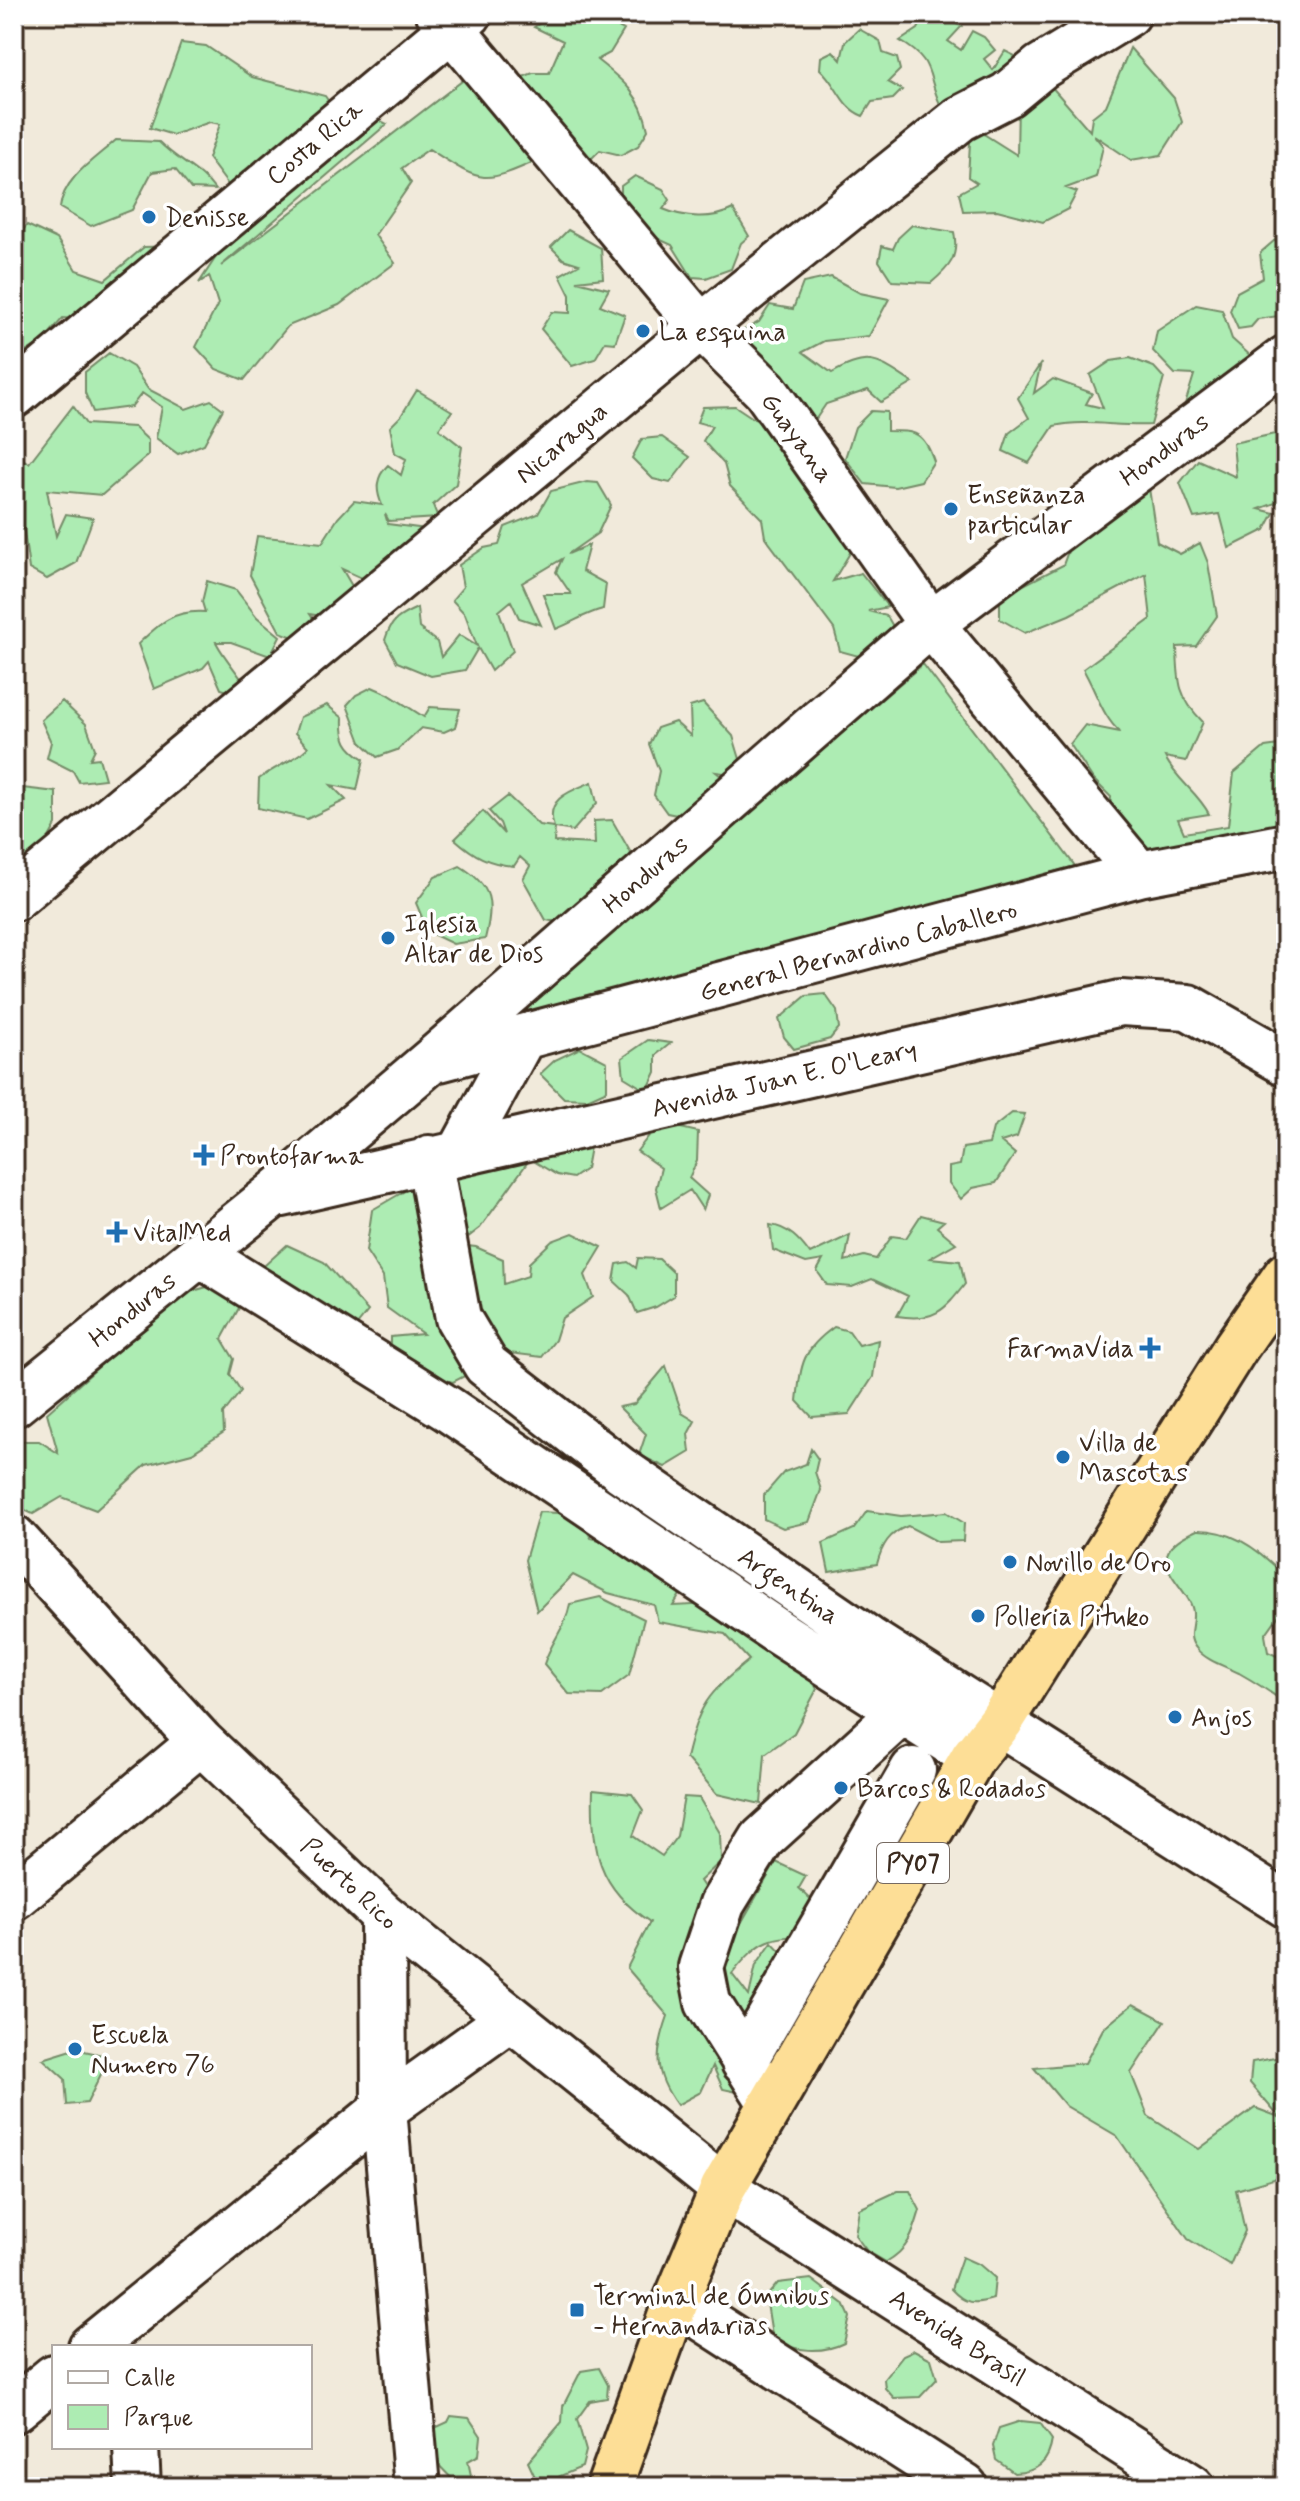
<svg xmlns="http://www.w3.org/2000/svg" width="1300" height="2501" font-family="Mynerve,sans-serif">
	<rect width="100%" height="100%" fill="#f1eadb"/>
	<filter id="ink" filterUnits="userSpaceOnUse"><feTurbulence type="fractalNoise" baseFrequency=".0125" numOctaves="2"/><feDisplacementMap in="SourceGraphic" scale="16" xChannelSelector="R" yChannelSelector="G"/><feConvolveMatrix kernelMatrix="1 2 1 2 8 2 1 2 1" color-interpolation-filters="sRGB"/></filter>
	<g filter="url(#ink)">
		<!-- green -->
		<path fill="#adecb3" stroke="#748b68" stroke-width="2" d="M 553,14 L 641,14 L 635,19 L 615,15 L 604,19 L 624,30 L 610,53 L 597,60 C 624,81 641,95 648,130 L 638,146 L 621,155 L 600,150 L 576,174 L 515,80 L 533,73 L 549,73 L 563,41 L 534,27 Z
			M 926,14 L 962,26 L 948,41 L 961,50 L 972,31 L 984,37 L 995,50 L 984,59 L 993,70 L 1005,51 L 1021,59 L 957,108 L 940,104 C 926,73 935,61 900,41 L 918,29 Z
			M 859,29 L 880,41 L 883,53 L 897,58 L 900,70 L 888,82 L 902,90 L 893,99 L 872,102 L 863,116 C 840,107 838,85 820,69 L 821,57 L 833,51 L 841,60 L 845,42 Z
			M 181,43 L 206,46 L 252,77 L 325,96 L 336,112 L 360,111 L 387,124 L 221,266 L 470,75 L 538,160 C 481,186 481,182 429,149 L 402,168 L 411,183 L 375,235 L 395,263 L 339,305 L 288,326 L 244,380 L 216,369 L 196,347 L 218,304 L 209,276 L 199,283 L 254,199 L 232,190 L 208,158 L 220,124 L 210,122 L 173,135 L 150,128 Z
			M 1130,48 L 1174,98 L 1182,122 L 1161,155 L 1131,160 L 1094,135 L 1103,146 L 1096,177 L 1066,188 L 1077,192 L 1068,209 L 1043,222 L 997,210 L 963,211 L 959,193 L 977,183 L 968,177 L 971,126 L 1017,155 L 1018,102 L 1051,86 L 1090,131 L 1092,117 L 1106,106 Z
			M 116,140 L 159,142 C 179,162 201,170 215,190 L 191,189 L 175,169 L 152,172 L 132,210 L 91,226 L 60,208 C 63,178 95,159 116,140 Z
			M 635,176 L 663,189 L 670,200 L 663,209 C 684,218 712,220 733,209 L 749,236 L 741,243 L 731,269 L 706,278 L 692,277 L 672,245 L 639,230 L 621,201 L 621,186 Z
			M 27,225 L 57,239 L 76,270 L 105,280 L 144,247 L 182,246 L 98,321 L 63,318 L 43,341 L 16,358 L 14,241 Z
			M 912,225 L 954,232 C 959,257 950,267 931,283 L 892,281 L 879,261 L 882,246 L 893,249 L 898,238 Z
			M 568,230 L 601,248 L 603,278 L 577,281 L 609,289 L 600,305 L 625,315 L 615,343 L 605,342 L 595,359 L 572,366 L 541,329 L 552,312 L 570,313 L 570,295 L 560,275 L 579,264 L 563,259 L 551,247 Z
			M 1275,240 L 1286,259 L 1286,315 L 1258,319 L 1251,327 L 1238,329 L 1230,311 L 1237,292 L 1263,278 L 1260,253 Z
			M 831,277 L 860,293 L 889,299 L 869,336 L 824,341 L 803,352 L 832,373 C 871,351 878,361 913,383 L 881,402 L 868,390 L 826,404 L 809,429 L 782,390 L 777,371 L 744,358 L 735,335 L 759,322 L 770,305 L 793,309 L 803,283 Z
			M 1196,305 L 1222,310 L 1232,339 L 1253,358 L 1181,417 L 1194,375 L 1175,374 L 1153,351 L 1157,331 Z
			M 109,353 L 133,367 L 148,389 L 186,409 L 211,400 L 223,409 L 204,444 L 178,454 L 156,438 L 162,407 L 142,393 L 131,407 L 93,412 L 85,393 L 85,372 Z
			M 1130,358 L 1154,367 L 1164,378 L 1151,425 C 1117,427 1087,419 1054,426 L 1029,463 L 1003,451 L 1009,433 L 1029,418 L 1018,398 L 1041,363 L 1034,393 L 1053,379 L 1092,393 L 1086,404 L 1103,408 L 1090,375 L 1111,361 Z
			M 417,390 L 452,411 L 439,429 L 462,447 L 456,484 L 433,505 L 438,518 L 389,521 L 385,514 L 388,524 L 426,529 L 364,579 L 342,569 L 359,598 L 346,620 L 310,614 L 326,638 L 306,642 L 280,632 L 250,575 L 257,536 L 322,543 L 338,518 L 354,501 L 382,505 C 375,489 376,477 388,465 L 401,475 L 406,459 L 395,453 L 390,427 L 401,416 Z
			M 73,406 L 86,424 L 134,427 L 148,440 L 148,455 L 102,495 L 47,490 L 56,536 L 66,514 L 93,518 L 76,563 L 47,579 L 29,569 L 24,532 L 14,511 L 14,454 L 29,463 Z
			M 735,406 L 765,426 L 859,538 L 833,581 L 861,573 L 888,607 L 868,611 L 887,616 L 898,635 L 862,657 L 840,651 L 834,629 L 765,537 L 762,519 L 730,486 L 724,464 L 703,441 L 712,426 L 697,422 L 703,407 Z
			M 871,411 L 887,412 L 887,431 C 916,431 924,432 934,461 L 921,481 L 895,487 L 865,484 L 845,458 L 855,427 Z
			M 1284,432 L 1286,499 L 1259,509 L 1274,513 L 1265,530 L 1229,548 L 1220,514 L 1194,518 L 1180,483 L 1198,460 L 1236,477 L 1233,443 Z
			M 662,437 L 690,457 L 670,483 L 653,479 L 632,458 L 642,439 Z
			M 1126,479 L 1149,488 L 1157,542 L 1180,554 L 1200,543 L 1208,563 L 1217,616 L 1196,646 L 1177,647 C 1178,682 1178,697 1203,722 L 1186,761 L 1165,757 C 1177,781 1197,791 1209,814 L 1178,819 L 1184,833 L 1228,826 L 1234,773 L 1265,747 L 1286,744 L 1286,833 L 1246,831 L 1221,843 L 1166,851 L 1134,848 L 1108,819 L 1111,797 L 1093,779 L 1070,744 L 1085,725 L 1120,732 C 1103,718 1095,689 1083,669 L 1151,619 L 1146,574 L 1069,615 L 1025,633 L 1000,619 L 1000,597 L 1063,565 L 1074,535 Z
			M 587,482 L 598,483 L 611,505 L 598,533 L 568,554 L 589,545 L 582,571 L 606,584 L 603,609 C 584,614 574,622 556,629 L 543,594 L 571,594 L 556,572 L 562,559 L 522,583 L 541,625 L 519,618 L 511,601 L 499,611 L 513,651 L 491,671 L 478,648 L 465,670 L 431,676 L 397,662 L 385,640 C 391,620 399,616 417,608 L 419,628 L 437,642 L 441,657 L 459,635 L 477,646 L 465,614 L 452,600 L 463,587 L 459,565 L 484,548 L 499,545 L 505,527 L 538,514 L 551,491 Z
			M 207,581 L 236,590 L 257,617 L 280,636 L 270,656 L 231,642 L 216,642 C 227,663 243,677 253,698 L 221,689 L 209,661 L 203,668 L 154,689 L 138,644 C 160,623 173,610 205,612 L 202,602 Z
			M 923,664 L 1075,866 L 512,1024 L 540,991 Z
			M 372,687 L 388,694 L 424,717 L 430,707 L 460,709 L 455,727 L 444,732 L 421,728 L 397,750 L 377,757 L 361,742 L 347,705 L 356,695 Z
			M 62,701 L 86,724 L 95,749 L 90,759 L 99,758 L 105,779 L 79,782 L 73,771 L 47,758 L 51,742 L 41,720 Z
			M 703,703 L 733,736 L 740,759 L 731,774 L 716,772 L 731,784 L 706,821 L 667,813 L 654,795 L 659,771 L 649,744 L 657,728 L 675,722 L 691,736 L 690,707 Z
			M 327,705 L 343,718 C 342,739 346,748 364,759 L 357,790 L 331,785 L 346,800 L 307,819 L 258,808 L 259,779 C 275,766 298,759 308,747 L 295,733 L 300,717 Z
			M 592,782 L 597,803 L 573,831 L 555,828 L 554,842 L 595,844 L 594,821 L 612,820 L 631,853 L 619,882 L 563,923 L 546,920 L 523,879 L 530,866 L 520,857 L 514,866 C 489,864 474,856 455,839 L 483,811 L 504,834 L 500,823 L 489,811 L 508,796 L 539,825 L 554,827 C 544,799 570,791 592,782 Z
			M 14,787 L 56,792 L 56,825 L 38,857 L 14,887 Z
			M 460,866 C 493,886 494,903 485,939 L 453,944 L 428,932 L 416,903 L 435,877 Z
			M 825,994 L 837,1011 L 839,1028 L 830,1039 L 794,1049 L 784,1037 L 779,1019 L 806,996 Z
			M 648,1040 L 671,1043 L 656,1055 L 656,1072 L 647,1091 L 624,1077 L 622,1058 Z
			M 580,1048 L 607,1062 L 607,1090 L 587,1099 L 564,1098 L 540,1074 L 555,1060 Z
			M 1012,1113 L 1025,1114 L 1017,1137 L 1001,1142 L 1015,1154 L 996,1183 L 973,1188 L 961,1199 L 949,1183 L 949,1167 L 960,1165 L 963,1148 L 989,1144 L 993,1128 Z
			M 668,1125 L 698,1132 L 697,1161 L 689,1178 L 708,1195 L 703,1210 L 690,1190 L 661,1208 L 656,1188 L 661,1168 L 637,1151 L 652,1132 Z
			M 572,1135 L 590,1147 L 586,1169 L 573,1178 L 557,1175 L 530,1159 L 480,1228 L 458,1245 L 476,1247 L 503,1259 L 504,1284 L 528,1276 L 529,1263 L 552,1241 L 573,1233 L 602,1247 L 585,1275 L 593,1297 L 562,1318 L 555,1340 L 542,1357 L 501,1352 L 486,1365 L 453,1382 L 390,1367 L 390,1337 L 423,1334 L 387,1308 L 383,1277 L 366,1251 L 372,1210 L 443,1169 L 534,1154 L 554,1158 Z
			M 921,1215 L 944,1221 L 937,1227 L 956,1243 L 930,1258 L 960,1261 L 965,1284 C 944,1311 934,1322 897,1316 L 908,1296 L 872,1279 L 852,1287 L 827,1285 L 817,1271 L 823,1260 L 806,1263 L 773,1250 L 770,1225 C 788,1227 800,1240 810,1254 L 850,1235 L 845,1261 L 864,1256 L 876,1259 L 892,1236 L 906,1238 Z
			M 287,1245 L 324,1262 L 368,1311 L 349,1335 L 254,1275 Z
			M 638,1258 L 659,1259 L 674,1273 L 674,1296 L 656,1307 L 637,1313 L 629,1295 L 614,1281 L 617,1264 L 628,1262 L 636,1268 Z
			M 235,1279 L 245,1297 L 222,1339 L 234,1359 L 230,1374 L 241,1391 L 223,1414 L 224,1432 L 192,1453 L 146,1465 L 96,1510 L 62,1497 L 33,1514 L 14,1505 L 14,1448 L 22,1441 L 39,1441 L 58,1453 L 47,1413 L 179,1295 Z
			M 834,1327 L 849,1331 L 859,1345 L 878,1340 L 873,1377 L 849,1414 L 812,1417 L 797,1401 C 801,1363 802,1350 834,1327 Z
			M 666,1366 L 682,1413 L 695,1421 L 688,1434 L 690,1452 L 665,1467 L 639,1455 L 646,1434 L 619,1407 L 634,1404 Z
			M 811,1449 L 818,1459 L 815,1472 L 821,1490 L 809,1522 L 783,1528 L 764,1519 L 764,1495 L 784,1472 L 806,1464 Z
			M 867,1511 L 901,1516 L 946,1512 L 964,1523 L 963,1541 L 938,1542 L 908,1526 C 889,1533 882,1545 877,1564 L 829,1572 L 823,1543 L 854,1529 Z
			M 539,1512 L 577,1514 L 591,1538 L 667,1557 L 669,1519 L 741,1577 L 693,1574 L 673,1606 L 735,1603 L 804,1665 L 817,1689 L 794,1733 L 765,1754 L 761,1804 L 717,1794 L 686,1758 C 699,1705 706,1695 749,1660 L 725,1634 L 658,1622 L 654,1605 L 608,1593 L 573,1575 L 537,1611 L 525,1560 Z
			M 1197,1530 C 1234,1529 1263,1552 1286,1578 L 1286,1605 L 1265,1635 L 1268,1652 L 1286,1660 L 1286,1704 C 1272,1693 1255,1682 1239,1673 C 1225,1666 1206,1661 1196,1648 C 1186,1636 1194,1626 1193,1613 C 1192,1586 1131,1558 1197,1530 Z
			M 600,1597 L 644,1619 L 629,1675 L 602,1695 L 569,1694 L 544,1664 C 551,1642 566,1627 570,1604 Z
			M 593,1790 L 632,1794 L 643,1810 L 633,1836 L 662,1856 L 677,1836 L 684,1797 L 699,1798 L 720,1833 L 721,1861 L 700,1881 L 710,1896 L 710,1934 L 739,1927 L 776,1862 L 806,1876 L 799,1888 L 819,1907 L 815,1936 C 770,1936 761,1938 732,1974 L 749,1996 L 756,1965 L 772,1942 L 810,1982 L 809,1999 L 782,2020 L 742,2093 L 723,2089 L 713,2066 L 701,2092 L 677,2105 C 653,2072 655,2053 668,2016 L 627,1968 L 650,1922 C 598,1888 591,1849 593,1790 Z
			M 1133,2004 L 1165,2021 L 1131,2073 L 1148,2116 L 1199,2149 L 1255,2108 L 1279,2117 L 1250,2083 L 1252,2062 L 1286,2056 L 1286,2119 L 1283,2119 L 1286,2123 L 1286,2170 L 1273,2179 L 1236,2190 L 1245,2231 L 1230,2265 L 1188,2239 L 1117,2136 L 1066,2106 L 1034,2068 L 1085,2063 L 1103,2029 Z
			M 75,2049 L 103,2055 L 104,2068 L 87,2103 L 67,2105 L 65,2079 L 43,2059 Z
			M 898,2191 L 910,2191 L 920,2210 C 913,2234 909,2249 886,2262 L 867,2251 L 855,2235 L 859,2209 Z
			M 962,2257 L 980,2265 L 995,2278 L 993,2299 C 973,2305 965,2304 951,2289 Z
			M 811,2279 L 844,2304 L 850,2317 L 844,2343 C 822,2354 796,2351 773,2341 L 766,2297 L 778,2283 Z
			M 914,2350 L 931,2359 L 937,2379 L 920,2397 L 894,2398 L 885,2388 L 884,2379 L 903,2355 Z
			M 599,2368 L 608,2385 L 607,2398 L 590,2401 L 577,2419 L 586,2451 L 582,2467 L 558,2477 L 535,2477 L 528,2462 L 562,2422 L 563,2406 L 581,2371 Z
			M 451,2416 L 469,2418 L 481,2436 L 479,2455 L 468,2461 L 472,2480 L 458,2485 L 429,2455 L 426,2432 L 448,2422 Z
			M 1021,2421 L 1040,2423 L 1052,2440 C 1049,2463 1037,2472 1014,2473 L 996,2460 L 993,2446 L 999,2428 Z"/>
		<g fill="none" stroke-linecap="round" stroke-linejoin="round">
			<defs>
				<path id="minor" d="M 439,14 L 701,327 L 765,390 L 931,624 L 1139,874
					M 14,395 L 469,14
					M 14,898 L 701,327 L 960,119 L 1007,95 L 1041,67 L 1128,14
					M 439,1059 L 1139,874 L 1286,846
					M 461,1151 L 523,1037
					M 429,1158 L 458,1318 L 486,1365 L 621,1470 L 868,1639 L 1286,1905
					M 282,1194 L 1121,1003 L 1188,1007 L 1286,1063
					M 199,1254 L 448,1409 L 778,1632 L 973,1757
					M 14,1404 L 272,1196 L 431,1061 L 931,624 L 1286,358
					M 14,1538 L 201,1742 L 383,1915 L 723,2188 L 1192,2487
					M 14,1897 L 201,1742
					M 383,1915 L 384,2109 L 417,2487
					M 744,2062 L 913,1770
					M 771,2103 L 708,2003 L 701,1967 L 722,1904 L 762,1839 L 902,1712
					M 676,2301 L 965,2487
					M 91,2347 L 384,2109 L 511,2018
					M 14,2410 L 54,2377
					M 136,2447 L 138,2487"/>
				<path id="highway" d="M 609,2487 L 676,2301 L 723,2188 L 973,1757 L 1001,1721 L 1236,1347 L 1286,1275"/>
			</defs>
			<!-- minor casing -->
			<use href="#minor" stroke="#3b2a1e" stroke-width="50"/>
			<!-- highway casing -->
			<use href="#highway" stroke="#3b2a1e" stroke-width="50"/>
			<!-- minor -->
			<use href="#minor" stroke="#fff" stroke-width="44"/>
			<!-- highway -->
			<use href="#highway" stroke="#fdde96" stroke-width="44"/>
		</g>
	</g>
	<!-- markers -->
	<g fill="#1f6fb2" stroke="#fff" stroke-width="3">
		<circle cx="149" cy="217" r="8"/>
		<circle cx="643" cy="331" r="8"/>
		<circle cx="951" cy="509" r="8"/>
		<circle cx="388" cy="938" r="8"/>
		<path d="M200 1143h8v8h8v8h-8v8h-8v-8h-8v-8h8z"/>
		<path d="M113 1220h8v8h8v8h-8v8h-8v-8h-8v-8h8z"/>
		<path d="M1146 1336h8v8h8v8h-8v8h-8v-8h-8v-8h8z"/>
		<circle cx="1063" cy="1457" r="8"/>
		<circle cx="1010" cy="1562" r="8"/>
		<circle cx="978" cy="1616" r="8"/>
		<circle cx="1175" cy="1717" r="8"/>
		<circle cx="841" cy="1788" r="8"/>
		<circle cx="75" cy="2049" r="8"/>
		<rect x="569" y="2302" width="16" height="16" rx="4"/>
	</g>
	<g text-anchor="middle" stroke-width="7" stroke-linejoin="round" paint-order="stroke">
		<!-- shield labels -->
		<rect fill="#fff" stroke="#766a62" stroke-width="2" x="877" y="1843" width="72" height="40" rx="6"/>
		<g font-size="24" font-weight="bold" fill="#3b2a1e">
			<text x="913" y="1871">PY07</text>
		</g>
		<!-- street labels -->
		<g font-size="26" fill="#3b2a1e" stroke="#fff">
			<text transform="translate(314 142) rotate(-40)" y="9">Costa Rica</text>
			<text transform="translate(798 437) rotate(54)" y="9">Guayana</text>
			<text transform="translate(561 442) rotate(-40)" y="9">Nicaragua</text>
			<text transform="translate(1164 449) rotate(-37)" y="9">Honduras</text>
			<text transform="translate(645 874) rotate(-41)" y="9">Honduras</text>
			<text transform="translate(858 950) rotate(-15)" y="9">General Bernardino Caballero</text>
			<text transform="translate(784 1078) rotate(-13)" y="9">Avenida Juan E. O'Leary</text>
			<text transform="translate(132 1309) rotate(-39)" y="9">Honduras</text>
			<text transform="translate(789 1585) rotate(34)" y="9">Argentina</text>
			<text transform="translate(350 1883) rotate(43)" y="9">Puerto Rico</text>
			<text transform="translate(958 2337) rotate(33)" y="9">Avenida Brasil</text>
		</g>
		<!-- poi labels -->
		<g font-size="26" fill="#3b2a1e" stroke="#fff" text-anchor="start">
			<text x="165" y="226">Denisse</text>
			<text x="659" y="340">La esquina</text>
			<text x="967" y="503">Enseñanza<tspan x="967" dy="30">particular</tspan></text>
			<text x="404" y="932">Iglesia<tspan x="404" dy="30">Altar de Dios</tspan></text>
			<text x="220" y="1164">Prontofarma</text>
			<text x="133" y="1241">VitalMed</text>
			<text x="1134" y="1357" text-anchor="end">FarmaVida</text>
			<text x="1079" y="1451">Villa de<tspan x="1079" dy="30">Mascotas</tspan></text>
			<text x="1026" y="1571">Novillo de Oro</text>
			<text x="994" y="1625">Polleria Pituko</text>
			<text x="1191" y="1726">Anjos</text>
			<text x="857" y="1797">Barcos &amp; Rodados</text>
			<text x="91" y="2043">Escuela<tspan x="91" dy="30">Numero 76</tspan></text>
			<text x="593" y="2304">Terminal de Ómnibus<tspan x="593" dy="30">- Hernandarias</tspan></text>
		</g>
	</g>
	<!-- margin -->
	<rect width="1300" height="2501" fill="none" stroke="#fff" stroke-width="48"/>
	<rect x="24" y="24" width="1252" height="2453" fill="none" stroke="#3b2a1e" stroke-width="3" filter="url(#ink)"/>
	<!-- legend -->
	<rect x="52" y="2345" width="260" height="104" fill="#ffffff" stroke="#b1aaa5" stroke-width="2"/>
	<rect x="68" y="2371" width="40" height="12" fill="#ffffff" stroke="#b1aaa5" stroke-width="2"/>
	<text x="124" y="2385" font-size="24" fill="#3b2a1e">Calle</text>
	<rect x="68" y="2405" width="40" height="24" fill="#adecb3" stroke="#b1aaa5" stroke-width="2"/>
	<text x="124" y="2425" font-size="24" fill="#3b2a1e">Parque</text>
</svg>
